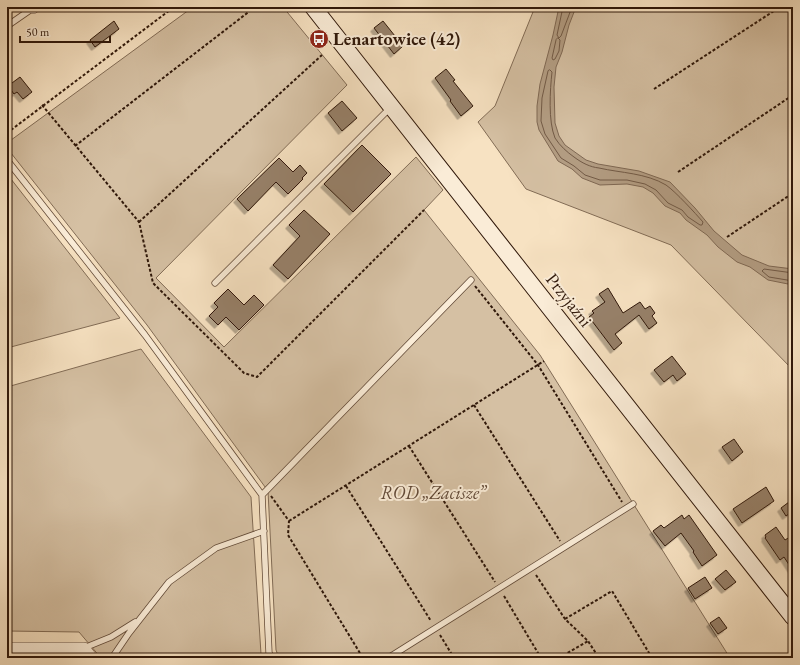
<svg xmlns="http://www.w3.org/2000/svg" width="800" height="665" font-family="'EB Garamond',serif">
	<defs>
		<filter id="shadow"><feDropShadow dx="-3.5" dy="3.5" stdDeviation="0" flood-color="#0004"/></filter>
	</defs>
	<rect width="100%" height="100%" fill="#f7e2c2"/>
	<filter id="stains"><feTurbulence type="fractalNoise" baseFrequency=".005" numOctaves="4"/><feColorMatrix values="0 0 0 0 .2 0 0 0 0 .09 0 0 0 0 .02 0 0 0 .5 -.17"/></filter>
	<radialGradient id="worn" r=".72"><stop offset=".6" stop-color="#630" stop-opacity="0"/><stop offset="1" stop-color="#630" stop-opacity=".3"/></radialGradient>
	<!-- green -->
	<path fill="#d5c0a3" stroke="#826c56" d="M 193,7 L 283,7 L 347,85 L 156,278 L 224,347 L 416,157 L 443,190 L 424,210 L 540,355 L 730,658 L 279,658 L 276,650 L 268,491 L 147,325 L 7,148 L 7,143 Z
		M 535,7 L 793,7 L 793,370 L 671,245 L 526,189 L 478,122 L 495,106 Z
		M 7,174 L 120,318 L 7,348 Z
		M 141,349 L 251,497 L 261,654 L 263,658 L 101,658 L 79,632 L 7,631 L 7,387 Z"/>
	<!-- water -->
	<path fill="#b39d83" stroke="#7f6853" d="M 559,7 L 576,7 L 569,25 L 562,52 L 556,67 L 554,87 L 555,123 L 559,136 L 565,145 L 586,160 L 598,164 L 639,171 L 670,182 L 695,208 L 714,231 L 742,255 L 769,266 L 793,269 L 793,285 L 768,280 L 750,267 L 737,262 L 718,247 L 707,235 L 686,220 L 680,213 L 665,206 L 653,193 L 643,187 L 627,184 L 600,185 L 582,178 L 572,169 L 558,161 L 539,130 L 537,122 L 537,106 L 540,84 L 553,35 Z"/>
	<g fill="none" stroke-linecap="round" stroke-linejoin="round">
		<!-- shore -->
		<path stroke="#725a46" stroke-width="1" d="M 563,7 L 557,35 L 559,38 L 561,36 L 572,7
			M 558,38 L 560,40 L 559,51 L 555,59 L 553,60 L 552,58 L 556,40 Z
			M 550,70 L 552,72 C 550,90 548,121 555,138 C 560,146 567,152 574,157 C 582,163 590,167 599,168 C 621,173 646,173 666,185 C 676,192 695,213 703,222 L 702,225 L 700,225 L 688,217 L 682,210 L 668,203 L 656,190 L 645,184 L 627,180 L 600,180 L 585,175 L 574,166 L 561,158 L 545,134 L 541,121 L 542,98 L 548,71 Z
			M 793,273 L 764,269 L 762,271 L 769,277 L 793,281"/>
	</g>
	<!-- building -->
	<path fill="#97816a" stroke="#30180a" filter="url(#shadow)" d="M 114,21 L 119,29 L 95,47 L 90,40 Z
		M 383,21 L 403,46 L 394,54 L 374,28 Z
		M 446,69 L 455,80 L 453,81 L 473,106 L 461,116 L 450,101 L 451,100 L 435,78 Z
		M 20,77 L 32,92 L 23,99 L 17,92 L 14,94 L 8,86 Z
		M 342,101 L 357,118 L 342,131 L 328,113 Z
		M 362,145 L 391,174 L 353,212 L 324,184 Z
		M 279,158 L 293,172 L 300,165 L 307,173 L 302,178 L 303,179 L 288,194 L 276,182 L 248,211 L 237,199 Z
		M 304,210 L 330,234 L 288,279 L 273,265 L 300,236 L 289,225 Z
		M 608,288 L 623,313 L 640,302 L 645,309 L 650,306 L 655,313 L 652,316 L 657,323 L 649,329 L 639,315 L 615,334 L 622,343 L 614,350 L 589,317 L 594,313 L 592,311 L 605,302 L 599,294 Z
		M 228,289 L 244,305 L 254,295 L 264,305 L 239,330 L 226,317 L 218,325 L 209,316 L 218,307 L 214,303 Z
		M 672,356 L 686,374 L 677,381 L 673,375 L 664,382 L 654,370 Z
		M 734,439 L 743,452 L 732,461 L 722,447 Z
		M 766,487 L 774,501 L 742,523 L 733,509 Z
		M 793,499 L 793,511 L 786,516 L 781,508 Z
		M 682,515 L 684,519 L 689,515 L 717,555 L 702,566 L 693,552 L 694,551 L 681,533 L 665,546 L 653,531 L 661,525 L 664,528 Z
		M 776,527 L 785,540 L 793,535 L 793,571 L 784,557 L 780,560 L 765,538 L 766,537 L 765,535 Z
		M 726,570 L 736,582 L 725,590 L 715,579 Z
		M 705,577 L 712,588 L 695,599 L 688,588 Z
		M 719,617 L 727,628 L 718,634 L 710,623 Z"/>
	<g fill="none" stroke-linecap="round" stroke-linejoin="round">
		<defs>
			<path id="service" d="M 7,26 L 33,8
				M 7,160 L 145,335 L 262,495 L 269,653 L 272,658
				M 215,283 L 391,107
				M 262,495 L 471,280
				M 84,648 L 111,637 L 135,622
				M 112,658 L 129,633 L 169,582 L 216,548 L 264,531
				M 388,658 L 633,504"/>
			<path id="minor" d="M 33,8 L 34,7
				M 7,648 L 84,648 L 92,658"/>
			<path id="secondary" d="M 313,7 L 793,617"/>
		</defs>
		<!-- service casing -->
		<use href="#service" stroke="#624a38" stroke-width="7"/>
		<!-- minor casing -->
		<use href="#minor" stroke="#624a38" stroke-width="12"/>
		<!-- secondary casing -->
		<use href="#secondary" stroke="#30180a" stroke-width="18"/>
		<!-- path -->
		<path stroke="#30180a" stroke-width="2" stroke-dasharray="3 2" stroke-linecap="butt" d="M 632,9 L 635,7
			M 654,89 L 780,7
			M 42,105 L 139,222 L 153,283 L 244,373 L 257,377 L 424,210
			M 7,133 L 174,7
			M 75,146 L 255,7
			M 678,172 L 793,95
			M 139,222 L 322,55
			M 727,237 L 793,193
			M 475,286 L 538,365 L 622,502
			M 474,405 L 560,541
			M 409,446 L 495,582
			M 346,486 L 431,621
			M 271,496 L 289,521 L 288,535 L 363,658
			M 289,521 L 544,361
			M 536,575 L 565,619 L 588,641 L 599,658
			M 504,596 L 541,658
			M 565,619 L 612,591 L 652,658
			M 440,635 L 454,658
			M 559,658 L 588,641"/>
		<!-- service -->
		<use href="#service" stroke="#faecd7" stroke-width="5.5"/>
		<!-- minor -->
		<use href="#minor" stroke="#faecd7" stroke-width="11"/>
		<!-- secondary -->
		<use href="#secondary" stroke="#faecd7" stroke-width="16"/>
	</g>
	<!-- icons -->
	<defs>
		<symbol id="bus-disc" viewBox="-11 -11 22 22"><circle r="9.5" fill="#8f2418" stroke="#faecd7"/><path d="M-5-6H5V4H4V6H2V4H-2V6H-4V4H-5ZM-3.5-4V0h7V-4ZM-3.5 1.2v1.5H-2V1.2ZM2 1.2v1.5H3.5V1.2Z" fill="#fff"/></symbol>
	</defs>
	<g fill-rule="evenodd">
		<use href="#bus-disc" x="308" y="28" width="22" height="22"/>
	</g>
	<g text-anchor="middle" stroke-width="4" stroke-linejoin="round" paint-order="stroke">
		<!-- poi labels -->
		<g font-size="18" font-weight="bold" fill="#30180a" stroke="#faecd7" text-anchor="start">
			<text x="333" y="45">Lenartowice (42)</text>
		</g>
		<!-- street labels -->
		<g font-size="18" fill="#30180a" stroke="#faecd7">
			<text transform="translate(569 300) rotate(52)" y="6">Przyjaźni</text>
		</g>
		<!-- park labels -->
		<g font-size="18" font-style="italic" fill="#624a38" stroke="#faecd7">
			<text x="433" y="499">ROD „Zacisze”</text>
		</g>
	</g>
	<!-- margin -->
	<rect width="800" height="665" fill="none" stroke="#f7e2c2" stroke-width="24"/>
	<rect x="8" y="8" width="784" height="649" fill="none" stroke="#30180a" stroke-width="2"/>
	<rect x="12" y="12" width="776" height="641" fill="none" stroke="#30180a"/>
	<!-- scale -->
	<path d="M20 36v6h90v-6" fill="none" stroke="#30180a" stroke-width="2"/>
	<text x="26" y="36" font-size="12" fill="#30180a" stroke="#faecd7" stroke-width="3" paint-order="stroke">50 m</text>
	<rect width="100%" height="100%" filter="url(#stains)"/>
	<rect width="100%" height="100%" fill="url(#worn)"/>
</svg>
